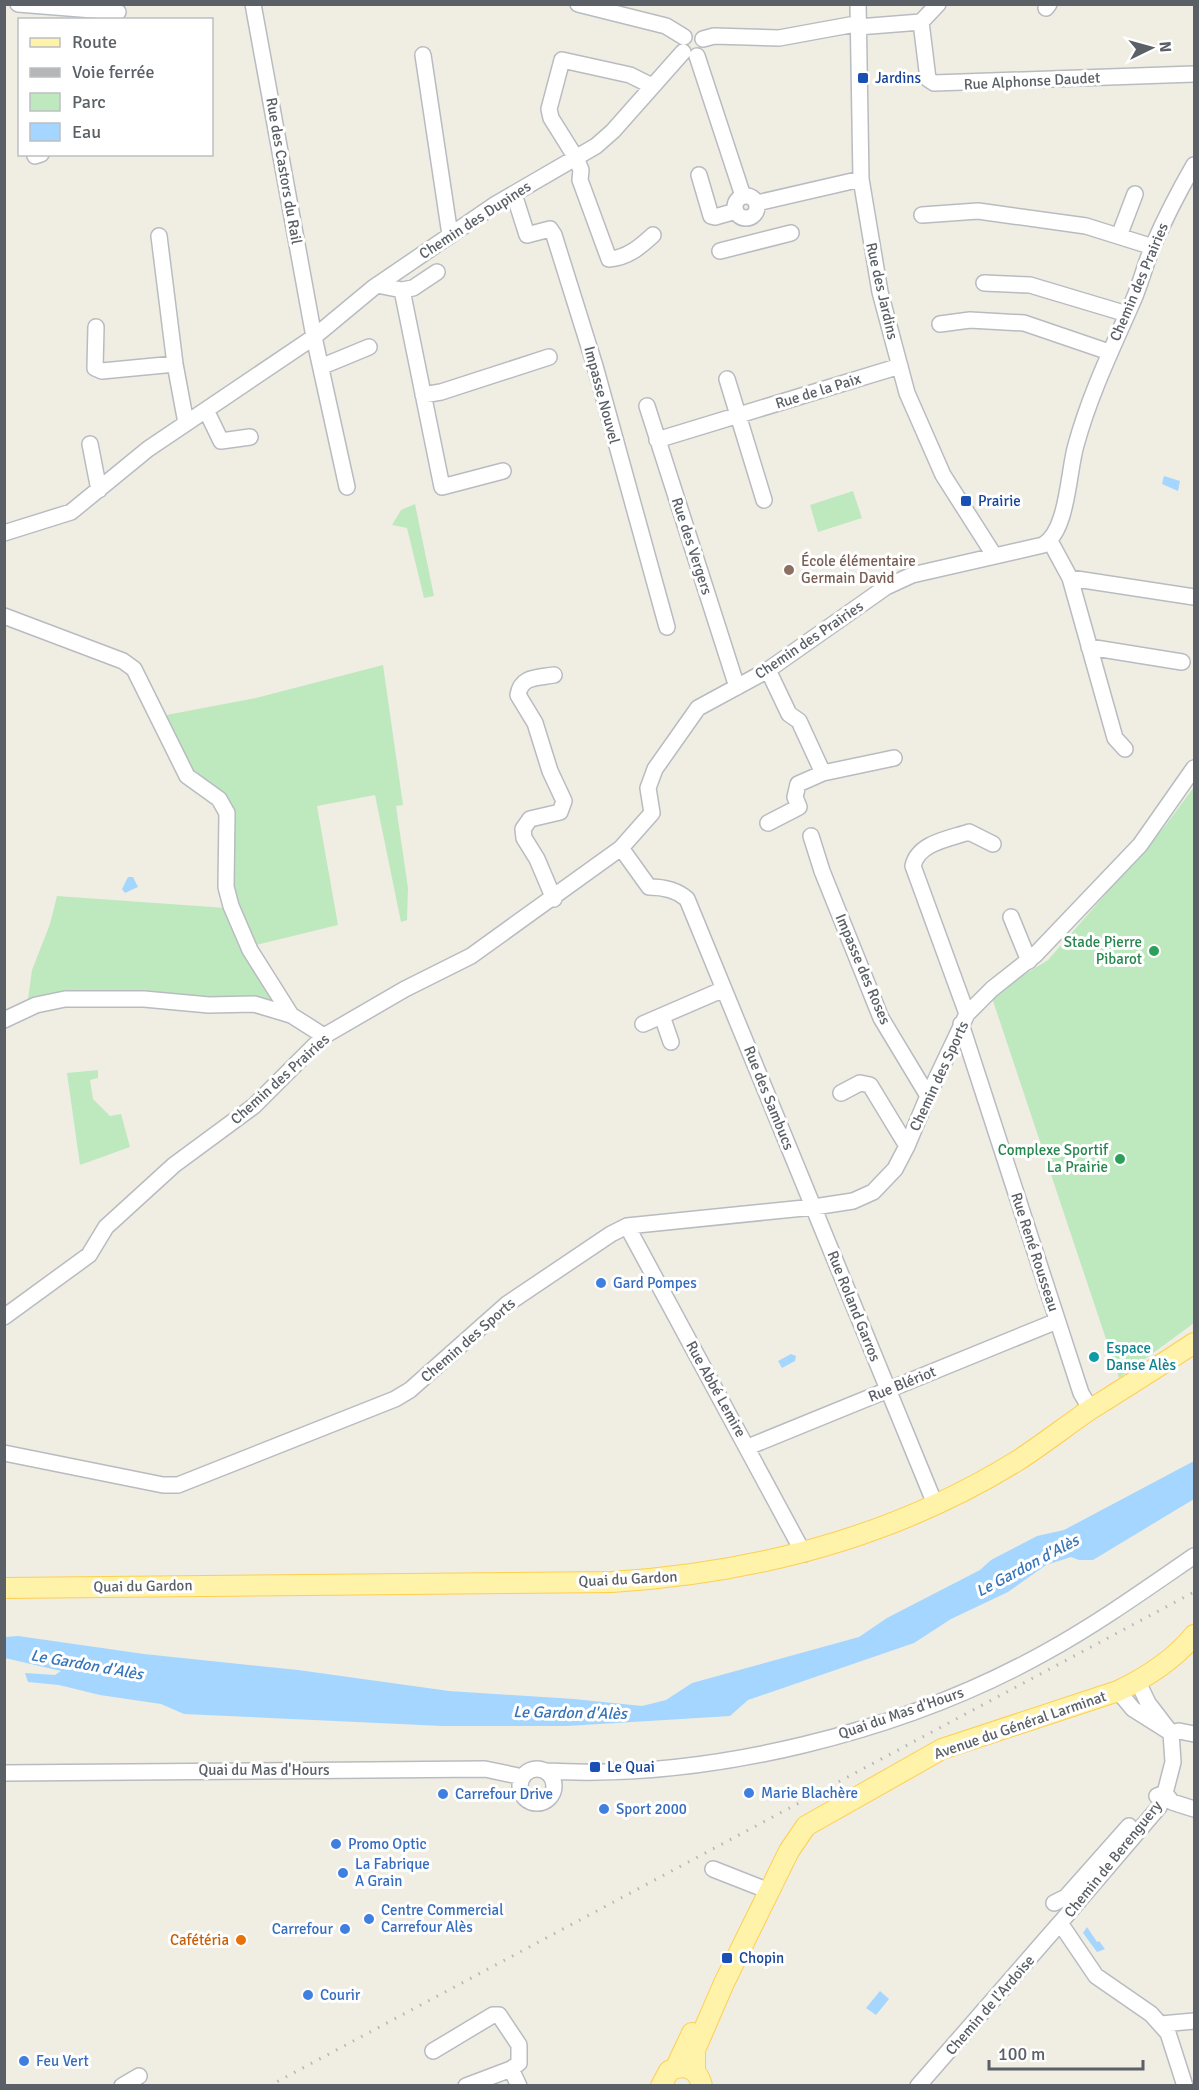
<svg xmlns="http://www.w3.org/2000/svg" width="1199" height="2090" font-family="Signika,sans-serif">
	<rect width="100%" height="100%" fill="#f0ede3"/>
	<!-- green -->
	<path fill="#bee9be" d="M 853,491 L 862,518 L 818,532 L 810,505 Z
		M 415,504 L 434,596 L 424,598 L 407,528 L 392,525 L 401,510 Z
		M 383,665 L 403,805 L 396,806 L 408,888 L 407,920 L 401,922 L 375,795 L 317,806 L 338,925 L 256,945 L 234,904 L 231,817 L 185,765 L 161,716 L 256,698 Z
		M 1194,787 L 1194,1323 L 1119,1378 L 991,995 L 1048,960 L 1165,826 Z
		M 57,896 L 226,908 L 282,1007 L 27,1006 L 32,970 L 50,924 Z
		M 98,1070 L 98,1078 L 90,1080 L 93,1099 L 110,1116 L 121,1114 L 130,1147 L 80,1165 L 67,1073 Z"/>
	<!-- water -->
	<path fill="#a4d6ff" d="M 1164,476 L 1180,481 L 1178,491 L 1162,484 Z
		M 128,877 L 133,877 L 138,887 L 125,893 L 122,889 Z
		M 791,1354 L 796,1356 L 795,1361 L 782,1368 L 778,1361 Z
		M 1194,1461 L 1194,1499 L 1093,1560 L 1079,1560 L 1071,1557 L 1046,1565 L 1008,1592 L 951,1619 L 914,1643 L 748,1700 L 730,1716 L 567,1726 L 443,1726 L 184,1714 L 161,1704 L 100,1695 L 59,1685 L 28,1682 L 25,1673 L 55,1675 L 61,1671 L 5,1658 L 5,1637 L 18,1636 L 144,1654 L 298,1670 L 449,1691 L 574,1699 L 642,1706 L 666,1700 L 692,1683 L 859,1637 L 887,1618 L 980,1570 L 991,1560 L 1037,1536 L 1064,1530 Z
		M 1087,1927 L 1097,1942 L 1099,1941 L 1105,1949 L 1097,1952 L 1083,1933 Z
		M 880,1991 L 889,1999 L 876,2015 L 866,2008 Z"/>
	<g fill="none" stroke-linecap="round" stroke-linejoin="round">
		<defs>
			<path id="minor" d="M 18,4 L 118,12
				M 253,4 L 314,337 L 347,487
				M 578,4 L 666,26 L 684,37
				M 858,4 L 861,179 L 880,292 L 907,393 L 943,475 L 994,555
				M 1046,8 L 1049,4
				M 921,22 L 928,79 L 934,83 L 1194,74
				M 703,39 L 714,36 L 779,38 L 850,25 L 858,27 L 921,22 L 938,4
				M 423,55 L 450,235
				M 697,56 L 743,196
				M 652,86 L 630,75 L 562,60 L 549,109 L 551,118 L 576,158 L 581,170 L 580,180 L 609,259 C 627,258 640,247 653,235
				M 35,156 L 41,154
				M 699,175 L 711,216 L 715,217 L 736,211
				M 514,194 L 527,235 L 550,229 L 554,235 L 595,366 L 667,627
				M735 207a11 11 0 1 1 22 0a11 11 0 1 1-22 0Z
				M 757,203 L 861,179
				M 922,215 L 978,211 L 1086,226 L 1153,247
				M 159,236 L 175,364 L 186,423
				M 1119,236 L 1135,194
				M 720,251 L 791,233
				M 984,283 L 1030,285 L 1127,314
				M 377,285 L 402,290 L 442,487 L 503,471
				M 402,290 L 413,288 L 437,272
				M 940,324 L 970,320 L 1024,323 L 1109,352
				M 96,327 L 95,368 L 102,371 L 175,364
				M 323,366 L 369,347
				M 727,379 L 764,500
				M 423,395 L 441,392 L 549,357
				M 647,406 L 737,687
				M 206,410 L 221,441 L 250,437
				M 657,440 L 900,366
				M 90,444 L 99,490
				M 4,533 L 71,512 L 148,449 L 314,337 L 373,288 L 496,204 L 596,146 L 613,131 L 683,52
				M 1050,541 L 1070,578 L 1115,738 L 1125,749
				M 1070,578 L 1194,597
				M 4,616 L 123,661 L 134,669 L 187,776 L 219,799 L 227,813 L 226,887 L 231,906 L 250,950 L 291,1015 L 324,1036
				M 1089,647 L 1182,662
				M 768,670 L 789,714 L 799,721 L 823,773 L 894,758
				M 554,675 C 537,678 521,676 518,695 L 535,723 L 550,771 L 564,801 L 560,812 L 530,819 L 523,829 L 524,838 L 537,859 L 554,899
				M 768,823 L 799,807 L 795,797 L 798,784 L 823,773
				M 811,836 L 822,871 L 881,1018 L 928,1096
				M 621,848 L 649,887 C 662,887 677,890 687,899 L 935,1504
				M 1011,917 L 1029,961
				M 967,1014 L 913,866 C 918,843 948,839 969,832 L 993,844
				M 662,1016 L 671,1042
				M 4,1020 L 36,1005 L 65,999 L 144,999 L 209,1005 L 254,1004 L 291,1015
				M 643,1024 L 724,989
				M 961,1024 L 1081,1393 L 1091,1410
				M 841,1093 L 860,1083 L 870,1085 L 907,1146
				M 627,1226 L 804,1554
				M 4,1317 L 89,1255 L 106,1227 L 174,1165 L 254,1106 L 324,1036 L 405,989 L 471,956 L 621,848 L 652,813 L 648,788 L 655,769 L 698,708 L 768,670 L 886,587 L 912,575 L 1043,545 C 1068,531 1068,472 1076,445 C 1090,394 1112,349 1133,301 C 1141,283 1145,264 1153,246 C 1165,218 1179,191 1194,165
				M 748,1447 L 1057,1321
				M 4,1453 L 163,1485 L 178,1485 L 395,1399 L 410,1390 L 507,1304 L 611,1234 L 627,1226 L 814,1207 L 853,1201 L 873,1192 L 895,1169 L 907,1146 L 928,1096 L 967,1014 L 992,989 L 1035,955 L 1140,845 L 1194,768
				M 1118,1691 L 1133,1709 L 1171,1733 L 1148,1703 L 1138,1682
				M520 1786a17 17 0 1 1 34 0a17 17 0 1 1-34 0Z
				M 546,1771 C 709,1780 903,1732 1046,1652 C 1097,1624 1146,1589 1194,1556
				M 4,1773 L 485,1769 L 523,1777
				M 1157,1796 L 1165,1793 L 1173,1762 L 1171,1733 L 1179,1731 L 1194,1734
				M 713,1869 L 769,1891
				M 1054,1903 L 1066,1897 L 1129,1826
				M 1161,2024 L 1194,2021
				M 433,2051 L 493,2015 L 499,2015 L 519,2045 L 519,2063 L 511,2069
				M 122,2086 L 139,2076
				M 466,2086 L 511,2069 L 519,2086
				M 918,2086 L 1060,1923
				M 1185,2086 L 1168,2033 L 1151,2014 L 1096,1976 L 1060,1923 L 1159,1807 L 1165,1793 L 1172,1802 L 1194,1809"/>
			<path id="major" d="M 4,1588 L 612,1582 C 755,1573 894,1537 1017,1461 C 1042,1445 1066,1426 1091,1409 C 1126,1387 1161,1365 1194,1343
				M 676,2067 L 692,2033
				M 695,2072 L 695,2050 L 724,1983 L 789,1851 L 806,1826 L 942,1749 L 1118,1691 C 1147,1677 1174,1660 1194,1635
				M 661,2086 L 669,2071 C 684,2063 698,2068 702,2086"/>
		</defs>
		<!-- minor casing -->
		<use href="#minor" stroke="#b8bcc1" stroke-width="18"/>
		<!-- major casing -->
		<use href="#major" stroke="#fecf4e" stroke-width="22"/>
		<!-- minor -->
		<use href="#minor" stroke="#fff" stroke-width="15"/>
		<!-- major -->
		<use href="#major" stroke="#fff2a9" stroke-width="20"/>
		<!-- rail -->
		<path stroke="#b5b6b7" stroke-width="3" stroke-dasharray="1.5 8" stroke-linecap="butt" d="M 269,2086 L 1194,1592"/>
	</g>
	<!-- markers -->
	<g fill="#1a4fb4" stroke="#fff" stroke-width="2">
		<rect x="857" y="72" width="12" height="12" rx="3"/>
		<rect x="960" y="495" width="12" height="12" rx="3"/>
		<rect x="589" y="1761" width="12" height="12" rx="3"/>
		<rect x="721" y="1952" width="12" height="12" rx="3"/>
	</g>
	<circle fill="#8d6e63" stroke="#fff" stroke-width="2" cx="789" cy="570" r="6"/>
	<g fill="#2e9e5b" stroke="#fff" stroke-width="2">
		<circle cx="1154" cy="951" r="6"/>
		<circle cx="1120" cy="1159" r="6"/>
	</g>
	<g fill="#3f7fe0" stroke="#fff" stroke-width="2">
		<circle cx="601" cy="1283" r="6"/>
		<circle cx="749" cy="1793" r="6"/>
		<circle cx="443" cy="1794" r="6"/>
		<circle cx="604" cy="1809" r="6"/>
		<circle cx="336" cy="1844" r="6"/>
		<circle cx="343" cy="1873" r="6"/>
		<circle cx="369" cy="1919" r="6"/>
		<circle cx="345" cy="1929" r="6"/>
		<circle cx="308" cy="1995" r="6"/>
		<circle cx="24" cy="2061" r="6"/>
	</g>
	<circle fill="#0f9aa8" stroke="#fff" stroke-width="2" cx="1094" cy="1357" r="6"/>
	<circle fill="#e8710a" stroke="#fff" stroke-width="2" cx="241" cy="1940" r="6"/>
	<g text-anchor="middle" stroke-width="6" stroke-linejoin="round" paint-order="stroke">
		<!-- transit labels -->
		<g font-size="15" fill="#164399" stroke="#fff" text-anchor="start">
			<text x="875" y="83">Jardins</text>
			<text x="978" y="506">Prairie</text>
			<text x="607" y="1772">Le Quai</text>
			<text x="739" y="1963">Chopin</text>
		</g>
		<!-- street labels -->
		<g font-size="15" fill="#5b6066" stroke="#fff">
			<text transform="translate(1032 81) rotate(-3)" y="5">Rue Alphonse Daudet</text>
			<text transform="translate(284 171) rotate(80)" y="5">Rue des Castors du Rail</text>
			<text transform="translate(475 220) rotate(-33)" y="5">Chemin des Dupines</text>
			<text transform="translate(1139 282) rotate(-67)" y="5">Chemin des Prairies</text>
			<text transform="translate(882 291) rotate(77)" y="5">Rue des Jardins</text>
			<text transform="translate(818 391) rotate(-17)" y="5">Rue de la Paix</text>
			<text transform="translate(602 395) rotate(75)" y="5">Impasse Nouvel</text>
			<text transform="translate(692 546) rotate(72)" y="5">Rue des Vergers</text>
			<text transform="translate(809 640) rotate(-34)" y="5">Chemin des Prairies</text>
			<text transform="translate(863 969) rotate(67)" y="5">Impasse des Roses</text>
			<text transform="translate(939 1076) rotate(-65)" y="5">Chemin des Sports</text>
			<text transform="translate(280 1079) rotate(-42)" y="5">Chemin des Prairies</text>
			<text transform="translate(769 1098) rotate(68)" y="5">Rue des Sambucs</text>
			<text transform="translate(1035 1252) rotate(72)" y="5">Rue René Rousseau</text>
			<text transform="translate(854 1306) rotate(68)" y="5">Rue Roland Garros</text>
			<text transform="translate(468 1340) rotate(-41)" y="5">Chemin des Sports</text>
			<text transform="translate(902 1384) rotate(-22)" y="5">Rue Blériot</text>
			<text transform="translate(716 1389) rotate(61)" y="5">Rue Abbé Lemire</text>
			<text transform="translate(628 1579) rotate(-3)" y="5">Quai du Gardon</text>
			<text transform="translate(143 1586) rotate(-1)" y="5">Quai du Gardon</text>
			<text transform="translate(901 1713) rotate(-19)" y="5">Quai du Mas d'Hours</text>
			<text transform="translate(1020 1725) rotate(-19)" y="5">Avenue du Général Larminat</text>
			<text x="264" y="1775">Quai du Mas d'Hours</text>
			<text transform="translate(1113 1859) rotate(-51)" y="5">Chemin de Berenguery</text>
			<text transform="translate(990 2005) rotate(-49)" y="5">Chemin de l'Ardoise</text>
		</g>
		<!-- education labels -->
		<g font-size="15" fill="#785e54" stroke="#fff" text-anchor="start">
			<text x="801" y="566">École élémentaire<tspan x="801" dy="17">Germain David</tspan></text>
		</g>
		<!-- leisure labels -->
		<g font-size="15" fill="#27864d" stroke="#fff" text-anchor="end">
			<text x="1142" y="947">Stade Pierre<tspan x="1142" dy="17">Pibarot</tspan></text>
			<text x="1108" y="1155">Complexe Sportif<tspan x="1108" dy="17">La Prairie</tspan></text>
		</g>
		<!-- shop labels -->
		<g font-size="15" fill="#366cbe" stroke="#fff" text-anchor="start">
			<text x="613" y="1288">Gard Pompes</text>
			<text x="761" y="1798">Marie Blachère</text>
			<text x="455" y="1799">Carrefour Drive</text>
			<text x="616" y="1814">Sport 2000</text>
			<text x="348" y="1849">Promo Optic</text>
			<text x="355" y="1869">La Fabrique<tspan x="355" dy="17">A Grain</tspan></text>
			<text x="381" y="1915">Centre Commercial<tspan x="381" dy="17">Carrefour Alès</tspan></text>
			<text x="333" y="1934" text-anchor="end">Carrefour</text>
			<text x="320" y="2000">Courir</text>
			<text x="36" y="2066">Feu Vert</text>
		</g>
		<!-- culture labels -->
		<g font-size="15" fill="#0d838f" stroke="#fff" text-anchor="start">
			<text x="1106" y="1353">Espace<tspan x="1106" dy="17">Danse Alès</tspan></text>
		</g>
		<!-- food labels -->
		<g font-size="15" fill="#c56008" stroke="#fff" text-anchor="end">
			<text x="229" y="1945">Cafétéria</text>
		</g>
		<!-- water labels -->
		<g font-size="16" font-style="italic" fill="#3775bb" stroke="#fff">
			<text transform="translate(1027 1565) rotate(-28)" y="6">Le Gardon d'Alès</text>
			<text transform="translate(87 1664) rotate(10)" y="6">Le Gardon d'Alès</text>
			<text transform="translate(570 1712) rotate(1)" y="6">Le Gardon d'Alès</text>
		</g>
	</g>
	<!-- border -->
	<rect width="1199" height="2090" fill="none" stroke="#5b6066" stroke-width="12"/>
	<!-- legend -->
	<rect x="18" y="18" width="195" height="138" fill="#ffffff" stroke="#bdbfc2" stroke-width="1.5"/>
	<rect x="30" y="38" width="30" height="9" fill="#fff2a9" stroke="#bdbfc2" stroke-width="1.5"/>
	<text x="72" y="48" font-size="18" fill="#5b6066">Route</text>
	<rect x="30" y="68" width="30" height="9" fill="#b5b6b7" stroke="#bdbfc2" stroke-width="1.5"/>
	<text x="72" y="78" font-size="18" fill="#5b6066">Voie ferrée</text>
	<rect x="30" y="93" width="30" height="18" fill="#bee9be" stroke="#bdbfc2" stroke-width="1.5"/>
	<text x="72" y="108" font-size="18" fill="#5b6066">Parc</text>
	<rect x="30" y="123" width="30" height="18" fill="#a4d6ff" stroke="#bdbfc2" stroke-width="1.5"/>
	<text x="72" y="138" font-size="18" fill="#5b6066">Eau</text>
	<!-- north arrow -->
	<g transform="translate(1151 48) rotate(85)" stroke="#ffffff" stroke-width="4.5" paint-order="stroke">
	<path d="M0-4.5L10 22L0 15L-10 22Z" fill="#5b6066"/>
	<text y="-9" font-size="16" font-weight="bold" text-anchor="middle" fill="#5b6066">N</text>
	</g>
	<!-- scale -->
	<path d="M989 2060v9h154v-9" fill="none" stroke="#5b6066" stroke-width="3"/>
	<text x="998" y="2060" font-size="18" fill="#5b6066" stroke="#ffffff" stroke-width="4.5" paint-order="stroke">100 m</text>
</svg>
